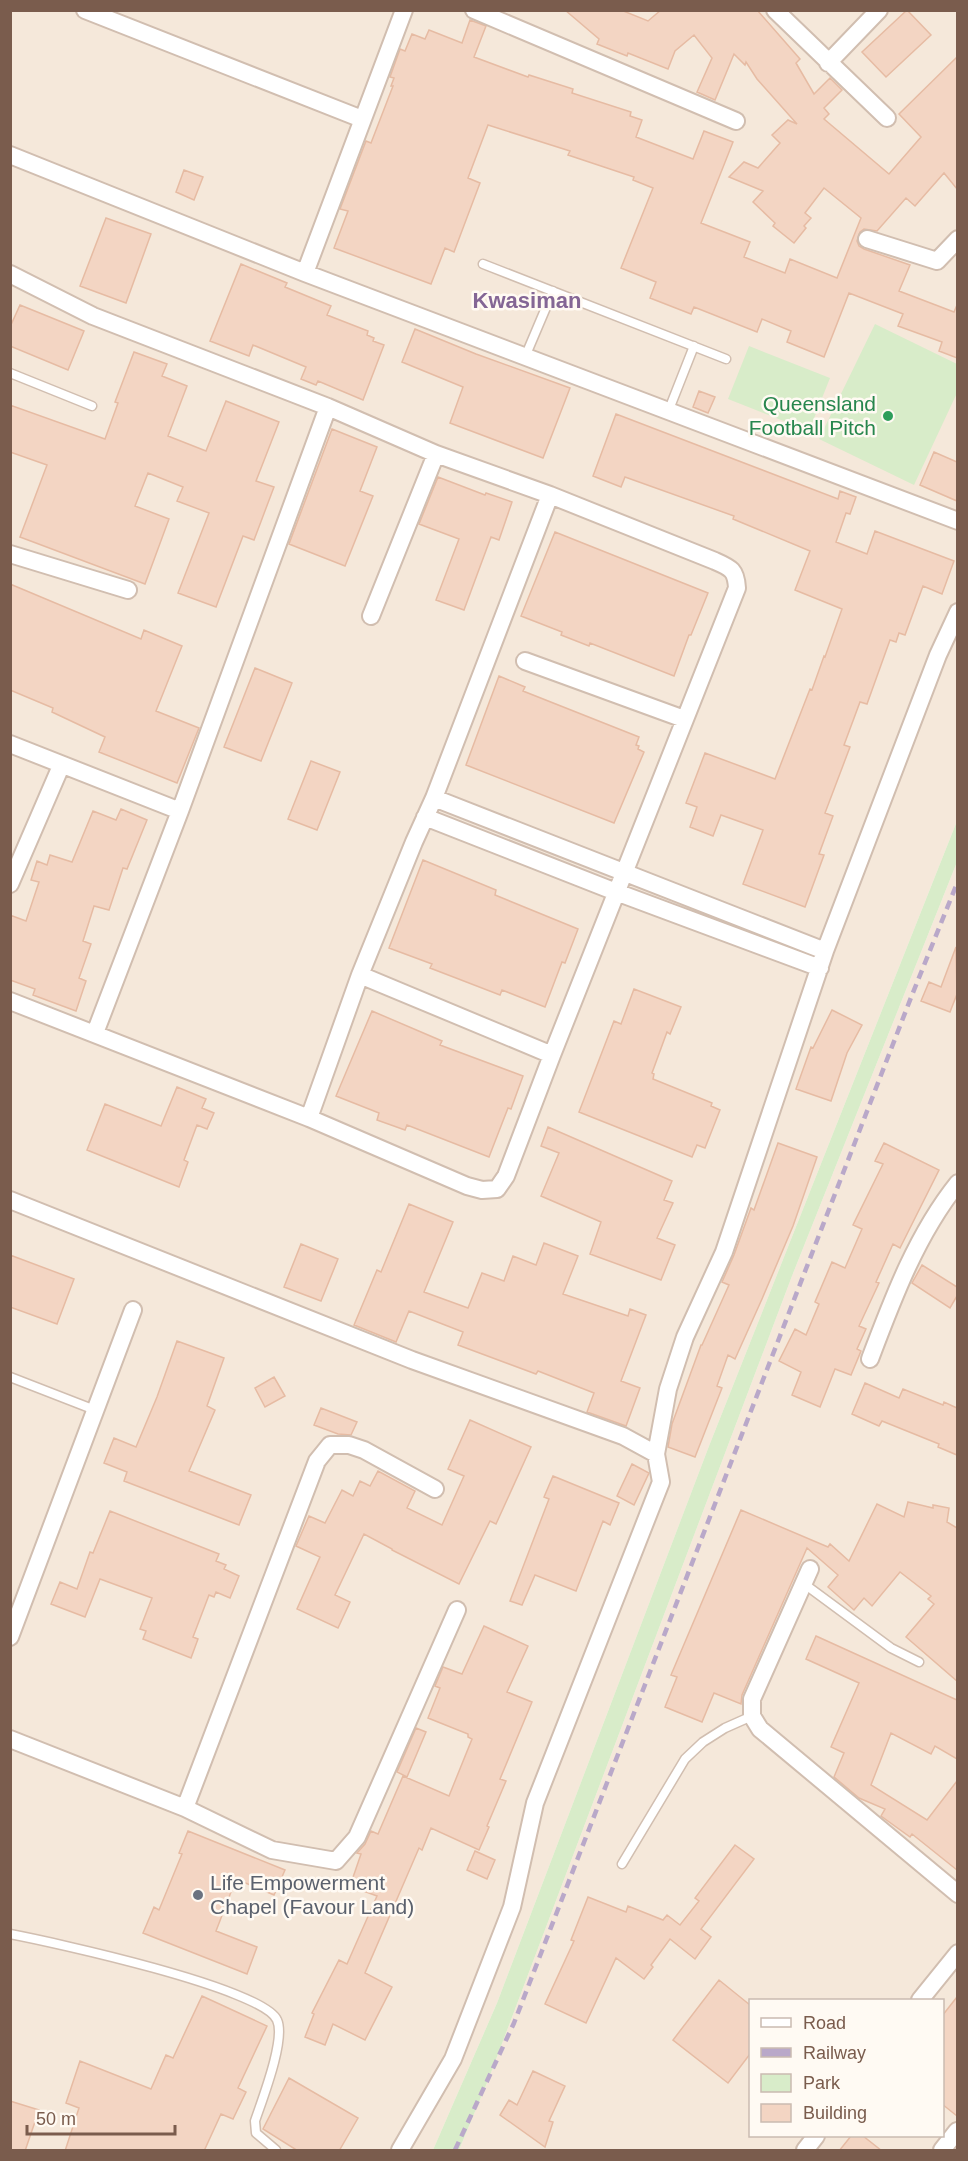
<svg xmlns="http://www.w3.org/2000/svg" width="968" height="2161" font-family="Arial,sans-serif">
	<rect width="100%" height="100%" fill="#fdf6ec"/>
	<!-- residential -->
	<path fill="#f5e8da" fill-rule="evenodd" d="M 11,11 L 957,11 L 957,821 L 709,1446 L 497,2003 L 433,2150 L 11,2150 Z
		M 957,862 L 957,2150 L 459,2150 L 489,2078 L 792,1276 ZM 750,2000 L 942,2000 L 942,2136 L 750,2136 Z"/>
	<!-- green -->
	<path fill="#d8ecc9" d="M 875,324 L 957,364 L 957,393 L 914,485 L 819,439 Z
		M 749,346 L 830,378 L 809,431 L 728,399 Z
		M 957,821 L 957,862 L 792,1276 L 489,2078 L 459,2150 L 433,2150 L 497,2003 L 709,1446 Z"/>
	<!-- building -->
	<path fill="#f3d5c3" stroke="#e6bba3" stroke-width="1.5" d="M 565,10 L 621,10 L 648,21 L 661,10 L 757,10 L 800,59 L 796,63 L 814,94 L 830,78 L 842,90 L 824,108 L 829,114 L 824,119 L 889,174 L 921,137 L 899,114 L 957,57 L 957,189 L 944,173 L 915,206 L 906,198 L 877,231 L 864,229 L 860,232 L 857,241 L 859,246 L 864,249 L 910,265 L 899,291 L 954,312 L 957,305 L 957,358 L 939,351 L 942,342 L 898,326 L 903,314 L 849,293 L 824,357 L 787,342 L 791,331 L 762,319 L 757,332 L 694,307 L 691,314 L 650,298 L 656,282 L 621,268 L 653,188 L 633,180 L 634,177 L 568,155 L 570,151 L 488,125 L 468,178 L 480,183 L 454,252 L 445,248 L 431,284 L 334,248 L 348,211 L 340,209 L 366,141 L 371,143 L 393,86 L 391,86 L 394,78 L 390,77 L 400,49 L 405,51 L 412,34 L 425,39 L 429,30 L 462,43 L 470,20 L 486,26 L 474,57 L 528,77 L 529,75 L 573,89 L 572,93 L 631,112 L 630,116 L 642,120 L 636,137 L 693,159 L 704,131 L 733,142 L 701,223 L 750,242 L 744,257 L 785,273 L 790,259 L 837,278 L 861,218 L 824,188 L 805,213 L 811,218 L 804,226 L 806,228 L 794,243 L 773,226 L 775,223 L 753,202 L 763,191 L 729,177 L 744,162 L 758,168 L 780,143 L 772,135 L 788,120 L 797,124 L 757,79 L 746,62 L 745,65 L 734,54 L 715,100 L 697,92 L 712,58 L 694,35 L 675,51 L 668,69 L 628,53 L 627,56 L 597,44 L 599,39 Z
		M 907,10 L 931,35 L 886,77 L 862,52 Z
		M 184,170 L 203,177 L 194,200 L 176,192 Z
		M 106,218 L 151,234 L 126,303 L 80,286 Z
		M 241,264 L 287,283 L 285,287 L 331,306 L 327,315 L 368,331 L 367,335 L 374,338 L 373,341 L 384,345 L 363,400 L 318,381 L 316,385 L 301,379 L 306,367 L 253,345 L 249,356 L 210,341 Z
		M 20,305 L 84,331 L 68,370 L 10,346 L 10,327 Z
		M 415,329 L 476,354 L 570,388 L 543,458 L 450,423 L 463,387 L 402,362 Z
		M 134,352 L 167,364 L 162,376 L 187,386 L 168,436 L 206,451 L 226,401 L 279,422 L 256,481 L 274,487 L 254,540 L 243,536 L 216,607 L 178,593 L 209,513 L 177,501 L 183,487 L 148,473 L 135,506 L 169,519 L 145,584 L 20,537 L 47,465 L 10,452 L 10,405 L 105,439 L 118,403 L 115,402 Z
		M 699,391 L 715,397 L 708,413 L 693,407 Z
		M 616,414 L 838,499 L 840,491 L 856,497 L 850,514 L 846,513 L 836,542 L 867,554 L 875,531 L 954,561 L 942,594 L 923,586 L 905,635 L 899,633 L 896,642 L 890,640 L 867,704 L 860,702 L 844,745 L 850,747 L 825,813 L 833,816 L 819,854 L 824,855 L 805,907 L 743,884 L 763,830 L 721,815 L 713,836 L 690,827 L 697,807 L 686,803 L 705,753 L 775,779 L 810,689 L 812,690 L 824,656 L 825,657 L 842,609 L 795,590 L 810,551 L 733,519 L 734,516 L 625,477 L 621,487 L 593,476 Z
		M 332,429 L 377,447 L 360,491 L 373,496 L 345,566 L 289,544 Z
		M 934,452 L 957,462 L 957,501 L 920,485 Z
		M 438,477 L 485,495 L 486,493 L 512,502 L 499,540 L 491,537 L 464,610 L 436,600 L 459,539 L 419,524 Z
		M 555,532 L 708,593 L 691,635 L 689,635 L 674,676 L 590,643 L 589,646 L 561,635 L 562,632 L 521,616 Z
		M 10,584 L 141,639 L 144,630 L 182,646 L 156,711 L 199,728 L 177,783 L 99,752 L 105,737 L 52,712 L 53,708 L 10,690 Z
		M 255,668 L 292,683 L 261,761 L 224,747 Z
		M 499,676 L 525,687 L 523,691 L 639,737 L 636,745 L 639,746 L 638,749 L 644,752 L 614,823 L 466,765 Z
		M 311,761 L 340,772 L 317,830 L 288,819 Z
		M 121,809 L 147,820 L 127,869 L 123,868 L 109,910 L 94,906 L 83,941 L 91,944 L 79,978 L 86,981 L 76,1011 L 33,995 L 35,989 L 10,980 L 10,915 L 26,921 L 39,882 L 31,880 L 37,861 L 47,865 L 50,855 L 72,862 L 93,811 L 116,820 Z
		M 423,860 L 496,890 L 495,895 L 578,929 L 565,963 L 562,962 L 545,1007 L 502,990 L 500,995 L 456,978 L 430,968 L 432,964 L 389,948 Z
		M 956,947 L 957,994 L 950,1012 L 921,1001 L 929,982 L 941,987 Z
		M 634,989 L 681,1007 L 670,1034 L 667,1032 L 652,1073 L 654,1074 L 653,1079 L 712,1103 L 711,1106 L 720,1110 L 705,1148 L 697,1145 L 692,1157 L 579,1112 L 614,1021 L 621,1024 Z
		M 832,1010 L 862,1025 L 847,1053 L 831,1101 L 796,1089 L 811,1047 L 813,1048 Z
		M 372,1011 L 442,1041 L 440,1045 L 523,1076 L 511,1109 L 508,1108 L 489,1157 L 407,1125 L 405,1130 L 377,1120 L 379,1113 L 336,1096 Z
		M 177,1087 L 206,1099 L 202,1108 L 214,1113 L 207,1129 L 197,1125 L 184,1160 L 188,1162 L 179,1187 L 87,1150 L 105,1104 L 161,1126 Z
		M 548,1127 L 672,1181 L 664,1200 L 673,1203 L 657,1238 L 675,1245 L 661,1280 L 590,1254 L 601,1222 L 541,1196 L 559,1153 L 541,1146 Z
		M 778,1143 L 817,1157 L 793,1226 L 762,1299 L 735,1359 L 728,1355 L 717,1386 L 722,1388 L 695,1457 L 668,1447 L 672,1424 L 701,1345 L 702,1345 L 729,1285 L 722,1282 L 734,1255 L 751,1208 L 754,1210 Z
		M 884,1143 L 939,1170 L 900,1248 L 893,1244 L 876,1282 L 879,1283 L 859,1326 L 866,1329 L 857,1349 L 861,1351 L 851,1375 L 835,1369 L 820,1407 L 792,1395 L 801,1372 L 779,1361 L 795,1329 L 806,1335 L 819,1304 L 815,1302 L 832,1262 L 845,1268 L 862,1229 L 853,1225 L 883,1164 L 875,1161 Z
		M 409,1204 L 453,1222 L 424,1292 L 468,1308 L 482,1273 L 504,1281 L 513,1256 L 536,1265 L 544,1243 L 578,1256 L 563,1294 L 628,1316 L 630,1309 L 646,1315 L 621,1381 L 640,1388 L 626,1426 L 587,1412 L 594,1393 L 538,1371 L 536,1374 L 458,1345 L 463,1332 L 409,1311 L 396,1342 L 354,1325 L 377,1270 L 381,1272 Z
		M 301,1244 L 338,1259 L 321,1301 L 284,1287 Z
		M 10,1255 L 74,1279 L 57,1324 L 10,1307 Z
		M 922,1265 L 957,1287 L 957,1296 L 950,1308 L 912,1283 Z
		M 177,1341 L 224,1358 L 207,1406 L 215,1410 L 189,1471 L 251,1495 L 239,1525 L 124,1481 L 127,1472 L 104,1463 L 114,1438 L 136,1447 L 157,1397 Z
		M 274,1377 L 285,1396 L 265,1407 L 255,1388 Z
		M 865,1383 L 899,1398 L 903,1389 L 943,1405 L 944,1402 L 957,1408 L 957,1455 L 938,1447 L 939,1444 L 882,1421 L 879,1426 L 852,1414 Z
		M 321,1408 L 357,1422 L 351,1435 L 338,1434 L 314,1425 Z
		M 470,1420 L 531,1447 L 496,1524 L 490,1521 L 459,1584 L 392,1550 L 392,1549 L 364,1534 L 335,1595 L 350,1602 L 338,1628 L 297,1609 L 320,1557 L 296,1546 L 309,1516 L 325,1523 L 342,1490 L 353,1496 L 360,1481 L 370,1486 L 378,1471 L 415,1491 L 407,1508 L 442,1525 L 464,1476 L 448,1469 Z
		M 632,1464 L 649,1473 L 634,1505 L 617,1496 Z
		M 553,1476 L 619,1503 L 610,1525 L 603,1521 L 576,1591 L 535,1575 L 522,1605 L 510,1601 L 549,1499 L 544,1497 Z
		M 908,1502 L 933,1508 L 933,1505 L 949,1508 L 947,1522 L 957,1528 L 957,1681 L 906,1637 L 934,1604 L 928,1599 L 931,1596 L 900,1572 L 872,1606 L 864,1598 L 854,1610 L 828,1587 L 838,1575 L 807,1548 L 742,1695 L 741,1704 L 714,1693 L 702,1722 L 665,1707 L 677,1677 L 671,1675 L 741,1510 L 828,1547 L 830,1544 L 849,1561 L 877,1504 L 904,1517 Z
		M 110,1511 L 219,1554 L 216,1561 L 226,1565 L 224,1569 L 239,1576 L 230,1598 L 216,1592 L 214,1597 L 209,1595 L 193,1637 L 198,1639 L 191,1658 L 143,1639 L 146,1631 L 140,1629 L 152,1598 L 100,1579 L 85,1617 L 51,1604 L 60,1582 L 77,1589 L 90,1552 L 93,1553 Z
		M 484,1626 L 528,1646 L 507,1692 L 532,1702 L 500,1779 L 506,1781 L 487,1826 L 489,1827 L 479,1850 L 431,1828 L 422,1850 L 419,1848 L 365,1973 L 392,1987 L 365,2040 L 333,2024 L 325,2045 L 305,2037 L 314,2014 L 312,2013 L 339,1960 L 347,1964 L 377,1896 L 350,1886 L 361,1854 L 357,1853 L 365,1844 L 371,1831 L 378,1834 L 403,1776 L 449,1796 L 472,1739 L 468,1737 L 468,1734 L 428,1718 L 440,1688 L 435,1686 L 443,1667 L 462,1674 Z
		M 816,1636 L 957,1700 L 957,1759 L 935,1746 L 931,1754 L 891,1733 L 871,1785 L 927,1820 L 957,1781 L 957,1870 L 912,1834 L 910,1837 L 881,1816 L 885,1809 L 859,1798 L 834,1777 L 844,1753 L 831,1747 L 859,1683 L 806,1659 Z
		M 416,1728 L 426,1732 L 407,1777 L 397,1772 Z
		M 188,1831 L 285,1870 L 274,1895 L 236,1879 L 216,1931 L 257,1947 L 247,1974 L 143,1933 L 154,1907 L 159,1910 L 182,1854 L 179,1853 Z
		M 735,1845 L 754,1859 L 701,1929 L 711,1937 L 695,1959 L 670,1939 L 651,1965 L 653,1967 L 644,1979 L 616,1958 L 586,2023 L 545,2004 L 574,1941 L 571,1940 L 588,1897 L 626,1912 L 628,1906 L 663,1920 L 667,1915 L 680,1925 L 699,1901 L 695,1898 Z
		M 475,1851 L 495,1860 L 487,1879 L 467,1870 Z
		M 719,1980 L 750,2005 L 750,2054 L 728,2083 L 673,2040 Z
		M 202,1996 L 267,2026 L 238,2088 L 246,2092 L 233,2119 L 221,2114 L 204,2151 L 65,2151 L 79,2108 L 66,2103 L 80,2061 L 151,2089 L 166,2055 L 173,2058 Z
		M 957,1997 L 957,2116 L 942,2104 L 942,2016 Z
		M 533,2071 L 565,2086 L 549,2121 L 553,2122 L 545,2147 L 500,2115 L 509,2100 L 517,2105 Z
		M 289,2078 L 358,2118 L 339,2151 L 298,2151 L 263,2129 Z
		M 10,2101 L 39,2110 L 25,2151 L 10,2151 Z
		M 851,2136 L 863,2136 L 882,2151 L 839,2151 Z"/>
	<g fill="none" stroke-linecap="round" stroke-linejoin="round">
		<defs>
			<path id="lane" d="M 483,264 L 726,359
				M 525,357 L 553,291
				M 10,373 L 92,406
				M 668,412 L 694,346
				M 10,1377 L 95,1410
				M 803,1583 L 891,1648 L 919,1662
				M 622,1864 L 685,1759 L 703,1742 L 725,1728 L 752,1716
				M 10,1934 C 52,1942 263,1988 277,2020 C 286,2039 262,2100 255,2121 L 256,2133 L 276,2150"/>
			<path id="street" d="M 85,10 L 362,119
				M 474,10 L 736,121
				M 775,10 L 887,118
				M 828,63 L 879,10
				M 10,155 L 305,273 L 958,521
				M 867,239 L 937,261 L 958,239
				M 305,273 L 404,10
				M 10,274 L 93,316 L 328,407 L 436,454 L 550,495 L 715,561 C 731,568 736,570 737,588 L 552,1055 L 506,1176 L 497,1189 L 482,1190 L 467,1186 L 309,1118 L 360,975 L 414,842 L 434,798 L 550,495
				M 10,554 L 128,590
				M 371,616 L 436,454
				M 525,661 L 684,719
				M 10,744 L 180,811
				M 434,798 L 825,951
				M 425,817 L 616,892 L 820,968
				M 10,884 L 61,766
				M 360,975 L 552,1055
				M 10,1001 L 309,1118
				M 95,1033 L 180,811 L 328,407
				M 10,1200 L 412,1360 L 623,1436 L 656,1454
				M 870,1359 C 893,1298 917,1234 958,1183
				M 810,1569 L 752,1699 L 752,1716 L 760,1729 L 958,1894
				M 10,1637 L 133,1310
				M 10,1739 L 185,1808 L 272,1850 L 336,1861 L 357,1837 L 457,1610
				M 185,1808 L 317,1461 L 330,1445 L 349,1445 L 364,1450 L 435,1489
				M 920,2000 L 958,1953
				M 400,2150 L 453,2059 L 512,1907 L 535,1803 L 661,1482 L 656,1454 L 668,1389 L 685,1337 L 724,1252 L 825,951 L 938,655 L 958,612
				M 805,2150 L 816,2136
				M 942,2150 L 957,2131"/>
		</defs>
		<!-- lane casing -->
		<use href="#lane" stroke="#d1beb0" stroke-width="11"/>
		<!-- street casing -->
		<use href="#street" stroke="#d1beb0" stroke-width="20"/>
		<!-- lane -->
		<use href="#lane" stroke="#fff" stroke-width="8"/>
		<!-- street -->
		<use href="#street" stroke="#fff" stroke-width="16"/>
		<!-- rail -->
		<path stroke="#b9a8c9" stroke-width="4.5" stroke-dasharray="9 6" stroke-linecap="butt" d="M 455,2150 L 514,2023 L 912,995 L 958,881"/>
	</g>
	<!-- markers -->
	<circle fill="#2e9e5b" stroke="#fffaf3" stroke-width="2" cx="888" cy="416" r="6"/>
	<circle fill="#6b7280" stroke="#fffaf3" stroke-width="2" cx="198" cy="1895" r="6"/>
	<g text-anchor="middle" stroke-width="5" stroke-linejoin="round" paint-order="stroke">
		<!-- leisure labels -->
		<g font-size="21" fill="#27864d" stroke="#fffaf3" text-anchor="end">
			<text x="876" y="411">Queensland<tspan x="876" dy="24">Football Pitch</tspan></text>
		</g>
		<!-- worship labels -->
		<g font-size="21" fill="#5b616d" stroke="#fffaf3" text-anchor="start">
			<text x="210" y="1890">Life Empowerment<tspan x="210" dy="24">Chapel (Favour Land)</tspan></text>
		</g>
		<!-- neighbourhood labels -->
		<g font-size="22" font-weight="bold" fill="#846695" stroke="#fffaf3">
			<text x="527" y="308">Kwasiman</text>
		</g>
	</g>
	<!-- border -->
	<rect width="968" height="2161" fill="none" stroke="#7a5c4d" stroke-width="24"/>
	<!-- legend -->
	<rect x="749" y="1999" width="195" height="138" fill="#fffaf3" stroke="#cabbb1" stroke-width="1.5"/>
	<rect x="761" y="2018" width="30" height="9" fill="#ffffff" stroke="#cabbb1" stroke-width="1.5"/>
	<text x="803" y="2029" font-size="18" fill="#7a5c4d">Road</text>
	<rect x="761" y="2048" width="30" height="9" fill="#b9a8c9" stroke="#cabbb1" stroke-width="1.5"/>
	<text x="803" y="2059" font-size="18" fill="#7a5c4d">Railway</text>
	<rect x="761" y="2074" width="30" height="18" fill="#d8ecc9" stroke="#cabbb1" stroke-width="1.5"/>
	<text x="803" y="2089" font-size="18" fill="#7a5c4d">Park</text>
	<rect x="761" y="2104" width="30" height="18" fill="#f3d5c3" stroke="#cabbb1" stroke-width="1.5"/>
	<text x="803" y="2119" font-size="18" fill="#7a5c4d">Building</text>
	<!-- scale -->
	<path d="M27 2125v9h148v-9" fill="none" stroke="#7a5c4d" stroke-width="3"/>
	<text x="36" y="2125" font-size="18" fill="#7a5c4d" stroke="#fffaf3" stroke-width="4.5" paint-order="stroke">50 m</text>
</svg>
